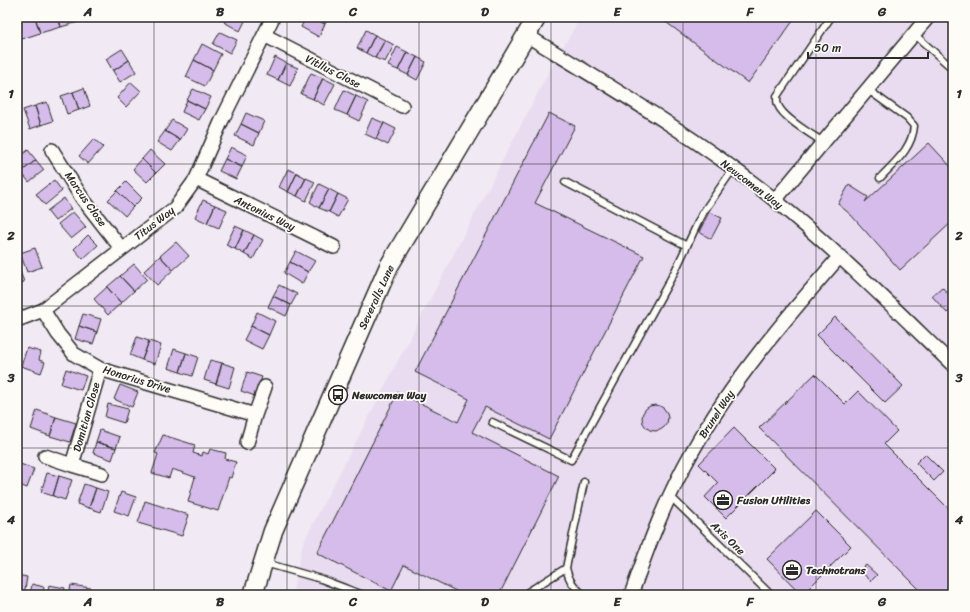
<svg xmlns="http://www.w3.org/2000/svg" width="970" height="612" font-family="Sriracha,sans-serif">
	<rect width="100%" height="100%" fill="#f1e9f3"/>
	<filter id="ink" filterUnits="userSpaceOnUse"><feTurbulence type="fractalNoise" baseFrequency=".025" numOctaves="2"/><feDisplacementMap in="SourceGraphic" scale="8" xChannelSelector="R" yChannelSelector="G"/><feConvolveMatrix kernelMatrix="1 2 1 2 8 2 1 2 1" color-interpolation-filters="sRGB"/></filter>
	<g filter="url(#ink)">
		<!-- built -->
		<path fill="#e9dcf0" d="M 581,17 L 953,17 L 953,595 L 292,595 L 303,543 L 555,60 Z"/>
		<!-- building -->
		<path fill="#d6bcea" stroke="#2b2b2b" d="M 25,17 L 35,17 L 40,33 L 19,40 L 17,20 Z
			M 35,17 L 58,17 L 61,27 L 40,33 Z
			M 58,17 L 81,17 L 82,21 L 61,27 Z
			M 81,17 L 95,17 L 82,21 Z
			M 226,17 L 247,17 L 240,31 L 224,22 Z
			M 306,17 L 312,17 L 325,24 L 319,37 L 301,27 Z
			M 312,17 L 329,17 L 325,24 Z
			M 659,17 L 796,17 L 748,83 Z
			M 366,30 L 375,35 L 366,53 L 357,48 Z
			M 220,32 L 237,40 L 230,53 L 213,44 Z
			M 375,35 L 385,40 L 375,58 L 366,53 Z
			M 385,40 L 394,45 L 385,62 L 375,58 Z
			M 202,44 L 221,54 L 213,70 L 194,60 Z
			M 397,47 L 407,52 L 398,70 L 388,66 Z
			M 122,49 L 129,60 L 113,71 L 106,59 Z
			M 407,52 L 417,57 L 408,75 L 398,70 Z
			M 275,57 L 286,63 L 278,80 L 267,75 Z
			M 417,57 L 426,62 L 417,80 L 408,75 Z
			M 129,60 L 136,72 L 120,82 L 113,71 Z
			M 194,60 L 213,70 L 205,86 L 186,77 Z
			M 286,63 L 298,68 L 290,86 L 278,80 Z
			M 311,73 L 323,78 L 313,99 L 301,94 Z
			M 323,78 L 335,84 L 324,105 L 313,99 Z
			M 131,82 L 141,91 L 126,107 L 117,98 Z
			M 84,88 L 90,106 L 79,110 L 73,92 Z
			M 193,89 L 211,97 L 205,109 L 187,100 Z
			M 344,90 L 356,96 L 347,115 L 335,110 Z
			M 73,92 L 79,110 L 67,114 L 61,96 Z
			M 356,96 L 368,102 L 359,121 L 347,115 Z
			M 187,100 L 205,109 L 199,120 L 182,112 Z
			M 47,102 L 53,121 L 41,125 L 35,106 Z
			M 35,106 L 41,125 L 30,129 L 23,110 Z
			M 246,113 L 264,121 L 259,133 L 241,124 Z
			M 549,113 L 575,126 L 535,203 L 644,256 L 549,439 L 485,407 L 472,432 L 559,476 L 499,595 L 464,595 L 404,565 L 391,591 L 317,553 L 398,392 L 458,422 L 469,399 L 415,372 Z
			M 372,118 L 384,123 L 376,139 L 365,134 Z
			M 172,120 L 187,129 L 180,140 L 165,131 Z
			M 384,123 L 396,129 L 388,145 L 376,139 Z
			M 241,124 L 259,133 L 254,145 L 235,136 Z
			M 165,131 L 180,140 L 172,151 L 157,142 Z
			M 94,139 L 103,147 L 88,164 L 79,156 Z
			M 929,143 L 953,169 L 953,221 L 900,270 L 851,215 L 838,204 L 849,185 L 868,197 L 865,202 Z
			M 231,147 L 247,155 L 242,167 L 225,159 Z
			M 28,150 L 36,160 L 21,172 L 17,166 L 17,159 Z
			M 150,150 L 165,164 L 156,173 L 142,159 Z
			M 142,159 L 156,173 L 147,182 L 133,169 Z
			M 225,159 L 242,167 L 236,179 L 219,171 Z
			M 36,160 L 44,170 L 29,182 L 21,172 Z
			M 288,169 L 297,173 L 288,192 L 279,187 Z
			M 297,173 L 306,178 L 297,196 L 288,192 Z
			M 306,178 L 315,182 L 306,201 L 297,196 Z
			M 54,180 L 62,191 L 45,205 L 36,194 Z
			M 126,182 L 142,198 L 133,207 L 117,191 Z
			M 319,184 L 329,189 L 319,208 L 310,202 Z
			M 329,189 L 338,194 L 329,212 L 319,208 Z
			M 117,191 L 133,207 L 125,216 L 108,200 Z
			M 338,194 L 348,199 L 338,217 L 329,212 Z
			M 64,198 L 71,209 L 55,221 L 47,211 Z
			M 203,200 L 215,205 L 207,223 L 195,217 Z
			M 215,205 L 227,210 L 219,228 L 207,223 Z
			M 73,212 L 86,227 L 71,239 L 58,224 Z
			M 709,212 L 722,218 L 711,239 L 699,232 Z
			M 235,226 L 244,230 L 235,249 L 226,245 Z
			M 244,230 L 254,235 L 244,254 L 235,249 Z
			M 88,235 L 98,245 L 83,259 L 74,249 Z
			M 254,235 L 263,240 L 253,259 L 244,254 Z
			M 176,242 L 189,256 L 173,270 L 160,256 Z
			M 35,248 L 42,267 L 27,272 L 20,253 Z
			M 296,251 L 315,261 L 308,272 L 290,262 Z
			M 160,256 L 173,270 L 157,285 L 144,271 Z
			M 290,262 L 308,272 L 302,284 L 284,273 Z
			M 17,263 L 24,282 L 17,284 Z
			M 134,264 L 147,279 L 134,291 L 120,276 Z
			M 120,276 L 134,291 L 121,303 L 107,287 Z
			M 279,285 L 297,294 L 291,305 L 273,296 Z
			M 107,287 L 121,303 L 108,315 L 94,299 Z
			M 942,287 L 953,299 L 953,307 L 947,313 L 932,296 Z
			M 273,296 L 291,305 L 286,316 L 268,307 Z
			M 257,312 L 275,321 L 269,335 L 251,326 Z
			M 83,314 L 101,319 L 97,332 L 79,326 Z
			M 835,317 L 903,386 L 885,403 L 817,335 Z
			M 79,326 L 97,332 L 93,344 L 75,339 Z
			M 251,326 L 269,335 L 262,349 L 244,340 Z
			M 137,337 L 149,341 L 142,360 L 130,355 Z
			M 149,341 L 161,345 L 155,364 L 142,360 Z
			M 27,348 L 41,352 L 39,360 L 45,362 L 41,373 L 21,366 Z
			M 174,349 L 186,353 L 180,372 L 168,368 Z
			M 186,353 L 198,357 L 192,376 L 180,372 Z
			M 210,360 L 222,363 L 216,384 L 204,380 Z
			M 222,363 L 235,367 L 229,388 L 216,384 Z
			M 66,369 L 86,376 L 81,390 L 61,384 Z
			M 247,372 L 262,377 L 255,396 L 241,391 Z
			M 815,374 L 845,404 L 858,391 L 897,431 L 884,444 L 953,513 L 953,595 L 925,595 L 759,428 Z
			M 120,385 L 138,392 L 132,407 L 114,399 Z
			M 108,404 L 128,409 L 124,423 L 105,417 Z
			M642 418a13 13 0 1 1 26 0a13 13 0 1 1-26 0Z
			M 37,410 L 56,417 L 50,436 L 31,429 Z
			M 56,417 L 76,423 L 70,442 L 50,436 Z
			M 734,428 L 775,469 L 726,518 L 705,497 L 718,483 L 699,464 Z
			M 100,430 L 120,437 L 116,448 L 96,442 Z
			M 163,435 L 195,445 L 193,453 L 202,456 L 203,452 L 208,454 L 210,449 L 226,453 L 225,459 L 236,462 L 231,478 L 229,477 L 218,511 L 188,502 L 195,477 L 172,469 L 169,478 L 152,473 L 158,454 L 155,453 Z
			M 96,442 L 116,448 L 112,460 L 93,453 Z
			M 925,454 L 943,472 L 934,481 L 916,463 Z
			M 20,464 L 34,469 L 27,488 L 17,484 L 17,474 Z
			M 47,473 L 59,476 L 53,496 L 41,492 Z
			M 59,476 L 72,480 L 65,500 L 53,496 Z
			M 84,484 L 96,488 L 89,508 L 77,504 Z
			M 96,488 L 108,492 L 101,512 L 89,508 Z
			M 121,492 L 136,497 L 129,516 L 114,511 Z
			M 145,501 L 189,515 L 182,536 L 138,523 Z
			M 816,511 L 851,546 L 802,595 L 767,559 Z
			M 866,565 L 877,575 L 871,581 L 860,571 Z
			M 17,575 L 27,577 L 24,595 L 17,595 Z
			M 32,584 L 44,587 L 42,595 L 30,595 Z
			M 49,585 L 65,588 L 64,595 L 47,595 Z
			M 71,585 L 91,588 L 90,595 L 69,595 Z"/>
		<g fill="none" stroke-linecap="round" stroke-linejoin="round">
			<defs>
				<path id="lane" d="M 914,34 L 953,69
					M 867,89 L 907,118 L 914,126 C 912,149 895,162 880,178
					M 823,142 C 811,134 783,118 778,105 C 777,103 777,98 777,96 L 831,17
					M 565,182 L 687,246
					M 492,422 L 571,460 L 675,271 L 702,214 L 733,169
					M 670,496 L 771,595
					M 265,563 L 321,579 L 363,595
					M 523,595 L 566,568
					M 584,595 C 574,587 569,581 566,568 L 584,482"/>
				<path id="street" d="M 264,35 L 402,106
					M 526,35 C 611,87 698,138 776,201 C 838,252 895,309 953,365
					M 52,150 L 82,198 L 121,248
					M 196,179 L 334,247
					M 775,200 L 928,17
					M 43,310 L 58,334 L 74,354 L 100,369 L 255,415 L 247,443
					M 17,320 L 43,310 L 175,208 L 196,179 L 222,120 L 273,17
					M 100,369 L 72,465 L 102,474
					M 255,415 L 265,387
					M 45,456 L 72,465
					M 631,595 C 648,546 666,498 692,452 C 732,381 786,318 840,256"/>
				<path id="secondary" d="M 253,595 L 273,531 L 389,266 L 537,17"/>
			</defs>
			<!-- lane casing -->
			<use href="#lane" stroke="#2b2b2b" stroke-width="9"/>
			<!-- street casing -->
			<use href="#street" stroke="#2b2b2b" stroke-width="16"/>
			<!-- secondary casing -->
			<use href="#secondary" stroke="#2b2b2b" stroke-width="21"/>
			<!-- lane -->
			<use href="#lane" stroke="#fdfcf7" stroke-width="6"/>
			<!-- street -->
			<use href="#street" stroke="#fdfcf7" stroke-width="13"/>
			<!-- secondary -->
			<use href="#secondary" stroke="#fdfcf7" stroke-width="18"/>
		</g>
	</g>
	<!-- grid -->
	<path fill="none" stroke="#2b2b2b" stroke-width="1" stroke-opacity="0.55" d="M 154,17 L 154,595M 287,17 L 287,595M 419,17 L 419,595M 551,17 L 551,595M 683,17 L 683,595M 816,17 L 816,595M 17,164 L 953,164M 17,306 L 953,306M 17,448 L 953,448"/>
	<!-- icons -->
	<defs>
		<symbol id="bus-ring" viewBox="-11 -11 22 22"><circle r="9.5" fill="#fdfcf7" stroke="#2b2b2b" stroke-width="1.5"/><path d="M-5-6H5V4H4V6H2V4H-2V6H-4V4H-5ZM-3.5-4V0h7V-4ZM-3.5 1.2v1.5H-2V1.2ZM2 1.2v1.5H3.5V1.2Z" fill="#2b2b2b"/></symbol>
		<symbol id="office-ring" viewBox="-11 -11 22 22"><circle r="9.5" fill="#fdfcf7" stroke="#2b2b2b" stroke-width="1.5"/><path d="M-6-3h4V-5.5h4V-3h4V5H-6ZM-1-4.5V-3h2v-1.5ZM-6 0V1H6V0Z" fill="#2b2b2b"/></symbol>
	</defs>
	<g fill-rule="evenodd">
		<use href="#bus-ring" x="327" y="384" width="22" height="22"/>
		<use href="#office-ring" x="712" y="489" width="22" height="22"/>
		<use href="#office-ring" x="781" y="559" width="22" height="22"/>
	</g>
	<g text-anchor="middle" stroke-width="3.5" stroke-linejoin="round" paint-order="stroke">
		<!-- street labels -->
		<g font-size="11" fill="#2b2b2b" stroke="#fdfcf7">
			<text transform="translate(333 71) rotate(27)" y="4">Vitllus Close</text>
			<text transform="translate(752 184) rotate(37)" y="4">Newcomen Way</text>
			<text transform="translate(86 199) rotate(55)" y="4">Marcus Close</text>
			<text transform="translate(265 213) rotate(26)" y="4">Antonius Way</text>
			<text transform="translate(154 223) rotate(-38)" y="4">Titus Way</text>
			<text transform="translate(376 297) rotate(-65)" y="4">Severalls Lane</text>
			<text transform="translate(137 379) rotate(17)" y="4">Honorius Drive</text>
			<text transform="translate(716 414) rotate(-57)" y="4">Brunel Way</text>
			<text transform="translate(86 417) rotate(-74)" y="4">Domitian Close</text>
			<text transform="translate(728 538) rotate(44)" y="4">Axis One</text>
		</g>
		<!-- poi labels -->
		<g font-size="11" font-weight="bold" fill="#2b2b2b" stroke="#fdfcf7" text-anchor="start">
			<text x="352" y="399">Newcomen Way</text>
			<text x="737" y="504">Fusion Utilities</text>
			<text x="806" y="574">Technotrans</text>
		</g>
	</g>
	<!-- margin -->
	<rect width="970" height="612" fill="none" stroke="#fdfcf7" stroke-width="44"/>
	<!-- scale -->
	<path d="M808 52v6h120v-6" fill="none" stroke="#2b2b2b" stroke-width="2"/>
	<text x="814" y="52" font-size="12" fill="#2b2b2b" stroke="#fdfcf7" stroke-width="3" paint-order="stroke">50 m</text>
	<rect x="22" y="22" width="926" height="568" fill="none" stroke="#2b2b2b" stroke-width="1.5"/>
	<g font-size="13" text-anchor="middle" font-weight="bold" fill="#2b2b2b">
		<text x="88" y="16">A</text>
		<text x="220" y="16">B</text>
		<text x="353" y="16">C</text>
		<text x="485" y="16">D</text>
		<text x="617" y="16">E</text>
		<text x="750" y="16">F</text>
		<text x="882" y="16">G</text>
		<text x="11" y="98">1</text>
		<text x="959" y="98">1</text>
		<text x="11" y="240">2</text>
		<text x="959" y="240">2</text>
		<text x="11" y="382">3</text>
		<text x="959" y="382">3</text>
		<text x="11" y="524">4</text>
		<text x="959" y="524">4</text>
		<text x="88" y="606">A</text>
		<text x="220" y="606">B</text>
		<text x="353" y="606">C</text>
		<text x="485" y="606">D</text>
		<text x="617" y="606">E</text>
		<text x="750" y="606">F</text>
		<text x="882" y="606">G</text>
	</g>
</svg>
